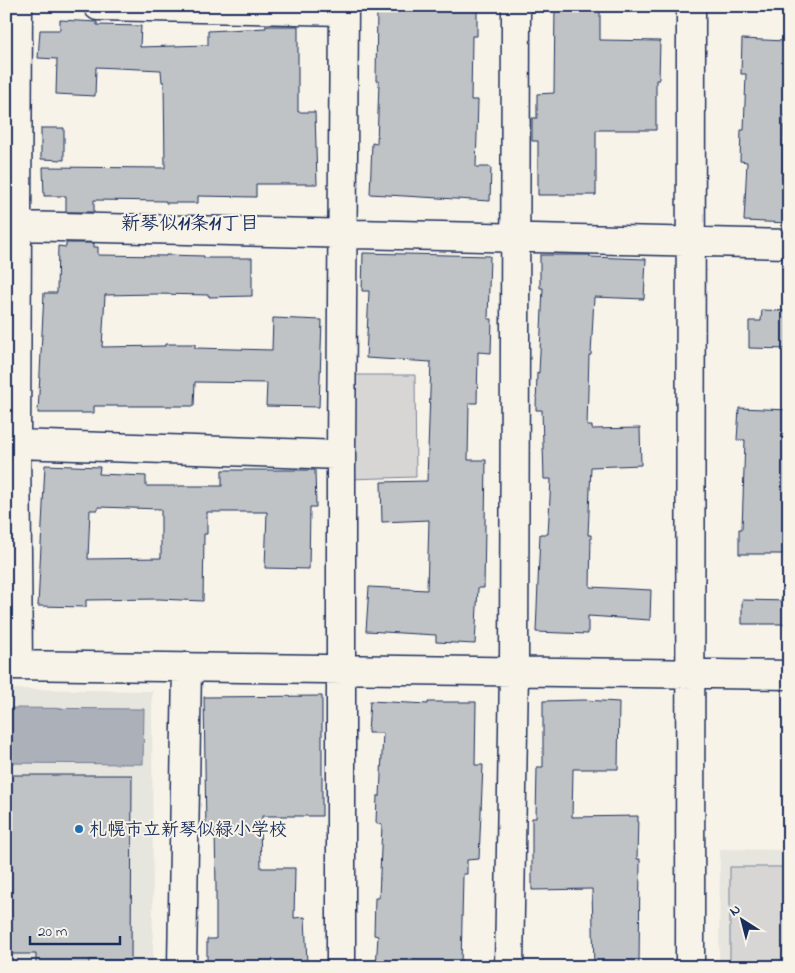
<svg xmlns="http://www.w3.org/2000/svg" width="795" height="973" font-family="'Indie Flower','Klee One',sans-serif">
	<rect width="100%" height="100%" fill="#f7f3e8"/>
	<filter id="ink" filterUnits="userSpaceOnUse"><feTurbulence type="fractalNoise" baseFrequency=".02" numOctaves="2"/><feDisplacementMap in="SourceGraphic" scale="10" xChannelSelector="R" yChannelSelector="G"/><feConvolveMatrix kernelMatrix="1 2 1 2 8 2 1 2 1" color-interpolation-filters="sRGB"/></filter>
	<g filter="url(#ink)">
		<!-- built -->
		<path fill="#e6e5de" d="M 6,689 L 152,691 L 153,967 L 6,967 Z
			M 720,849 L 789,850 L 789,967 L 719,967 Z"/>
		<!-- green -->
		<path fill="#d7d6d4" stroke="#798299" d="M 350,375 L 415,375 L 416,477 L 348,479 Z
			M 730,867 L 789,867 L 789,967 L 730,967 Z"/>
		<!-- water -->
		<path fill="#acb0b9" stroke="#727c95" d="M 6,708 L 144,709 L 143,764 L 6,763 Z"/>
		<!-- building -->
		<path fill="#c0c3c5" stroke="#1b2f5e" fill-rule="evenodd" d="M 377,6 L 477,9 L 477,36 L 472,36 L 471,100 L 478,100 L 476,167 L 491,167 L 490,201 L 370,194 L 372,143 L 377,144 L 379,81 L 376,81 Z
			M 555,6 L 600,6 L 600,40 L 660,41 L 659,80 L 656,80 L 656,130 L 596,130 L 596,195 L 538,195 L 538,141 L 532,141 L 532,118 L 537,118 L 537,94 L 554,93 Z
			M 60,20 L 97,22 L 97,25 L 141,26 L 140,47 L 208,45 L 208,31 L 266,28 L 266,26 L 298,26 L 298,112 L 315,112 L 317,184 L 256,184 L 256,197 L 198,196 L 198,203 L 166,203 L 166,201 L 94,200 L 94,212 L 66,212 L 66,196 L 44,196 L 43,167 L 165,168 L 164,82 L 162,82 L 161,70 L 96,67 L 95,96 L 56,94 L 57,59 L 38,58 L 40,30 L 60,30 Z
			M 742,39 L 785,41 L 782,85 L 789,85 L 789,116 L 784,116 L 782,180 L 789,180 L 789,223 L 744,221 L 747,162 L 740,161 L 741,130 L 744,130 L 746,74 L 741,74 Z
			M 41,128 L 64,128 L 64,160 L 41,159 Z
			M 66,243 L 94,243 L 94,247 L 98,247 L 98,255 L 166,256 L 166,255 L 204,256 L 204,258 L 252,258 L 252,296 L 209,297 L 209,295 L 156,294 L 105,295 L 102,347 L 165,346 L 165,344 L 195,344 L 195,348 L 272,350 L 273,318 L 322,320 L 319,407 L 266,406 L 267,383 L 195,382 L 194,406 L 94,406 L 94,413 L 38,413 L 44,293 L 57,293 L 58,246 L 66,247 Z
			M 363,253 L 490,256 L 488,319 L 492,319 L 491,353 L 478,352 L 477,403 L 469,403 L 468,460 L 486,460 L 484,588 L 478,588 L 475,644 L 436,642 L 436,635 L 366,631 L 369,587 L 427,590 L 429,520 L 382,522 L 381,482 L 427,481 L 431,362 L 366,358 L 369,291 L 362,291 Z
			M 540,255 L 590,255 L 590,257 L 646,259 L 644,299 L 594,297 L 591,355 L 589,355 L 587,426 L 592,426 L 592,429 L 640,428 L 641,465 L 591,467 L 588,535 L 591,535 L 590,587 L 651,590 L 650,620 L 588,616 L 588,634 L 536,632 L 540,534 L 548,534 L 551,479 L 544,479 L 542,410 L 536,410 L 537,372 L 539,373 L 543,288 L 540,288 Z
			M 762,310 L 789,311 L 789,349 L 749,348 L 749,321 L 761,321 Z
			M 739,408 L 789,410 L 789,554 L 739,554 L 739,529 L 742,529 L 745,440 L 737,440 Z
			M 45,465 L 100,467 L 99,474 L 146,476 L 146,486 L 222,486 L 222,470 L 315,470 L 316,507 L 310,507 L 309,569 L 265,568 L 267,512 L 207,512 L 207,534 L 204,534 L 203,601 L 159,599 L 86,600 L 86,607 L 38,606 ZM 98,507 L 161,509 L 161,558 L 88,559 L 90,510 L 98,510 Z
			M 742,600 L 789,601 L 789,624 L 742,624 Z
			M 322,696 L 322,816 L 262,816 L 262,821 L 260,821 L 261,868 L 295,868 L 294,918 L 305,917 L 307,964 L 255,965 L 255,967 L 207,967 L 207,939 L 216,939 L 216,886 L 215,831 L 206,831 L 204,697 Z
			M 584,700 L 619,702 L 618,769 L 573,769 L 572,817 L 638,816 L 637,859 L 640,859 L 639,967 L 594,967 L 592,889 L 532,890 L 532,818 L 536,818 L 537,767 L 543,767 L 543,701 Z
			M 370,701 L 428,704 L 428,702 L 476,702 L 475,765 L 483,765 L 479,859 L 467,860 L 467,874 L 463,874 L 461,967 L 376,967 L 378,936 L 374,935 L 375,898 L 379,898 L 382,824 L 376,823 L 377,796 L 380,796 L 383,733 L 368,733 Z
			M 6,775 L 132,775 L 131,960 L 89,960 L 89,967 L 36,967 L 36,954 L 6,954 Z"/>
		<g fill="none" stroke-linecap="round" stroke-linejoin="round">
			<defs>
				<path id="minor" d="M 98,6 L 344,11
					M 17,226 L 789,244
					M 16,444 L 341,455
					M 6,665 L 789,675
					M 18,665 L 16,444 L 18,6
					M 182,967 L 187,667
					M 341,967 L 341,455 L 344,6
					M 509,967 L 514,671 L 516,6
					M 690,967 L 691,6"/>
			</defs>
			<!-- minor casing -->
			<use href="#minor" stroke="#1b2f5e" stroke-width="31"/>
			<!-- minor -->
			<use href="#minor" stroke="#f7f3e8" stroke-width="28"/>
		</g>
	</g>
	<!-- markers -->
	<circle fill="#1f6fb2" stroke="#f7f3e8" stroke-width="2" cx="79" cy="829" r="5"/>
	<g text-anchor="middle" stroke-width="4" stroke-linejoin="round" paint-order="stroke">
		<!-- poi labels -->
		<g font-size="18" font-weight="bold" fill="#1b2f5e" stroke="#f7f3e8" text-anchor="start">
			<text x="89" y="835">札幌市立新琴似緑小学校</text>
		</g>
		<!-- neighbourhood labels -->
		<g font-size="19" font-weight="bold" fill="#1b2f5e" stroke="#f7f3e8">
			<text x="190" y="229">新琴似11条11丁目</text>
		</g>
	</g>
	<!-- margin -->
	<rect width="795" height="973" fill="none" stroke="#f7f3e8" stroke-width="25"/>
	<rect x="12" y="12" width="770" height="948" fill="none" stroke="#1b2f5e" stroke-width="2" filter="url(#ink)"/>
	<!-- north arrow -->
	<g transform="translate(742 920) rotate(324)" stroke="#f7f3e8" stroke-width="4" paint-order="stroke">
	<path d="M0-4L9 19L0 12L-9 19Z" fill="#1b2f5e"/>
	<text y="-8" font-size="14" font-weight="bold" text-anchor="middle" fill="#1b2f5e">N</text>
	</g>
	<!-- scale -->
	<path d="M30 936v8h90v-8" fill="none" stroke="#1b2f5e" stroke-width="2.5"/>
	<text x="38" y="936" font-size="15" fill="#1b2f5e" stroke="#f7f3e8" stroke-width="4" paint-order="stroke">20 m</text>
</svg>
